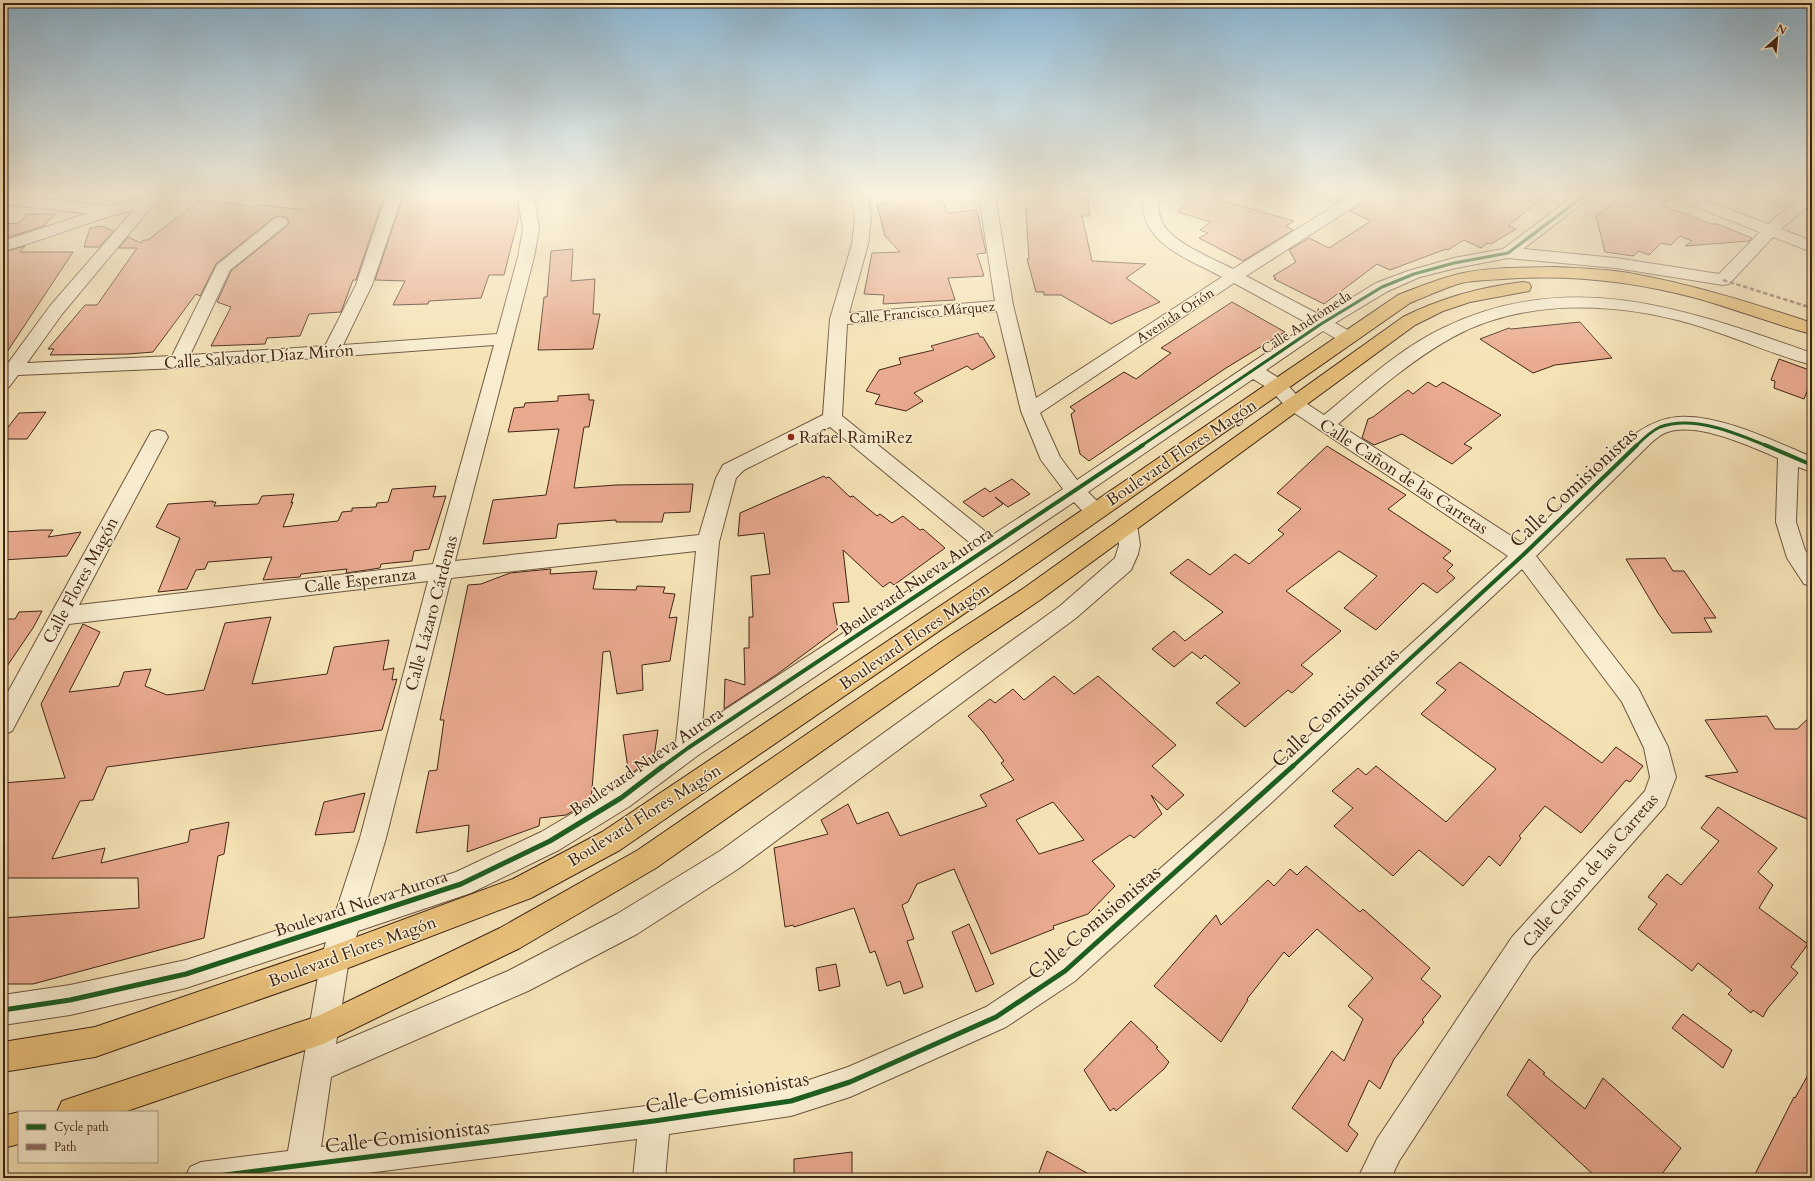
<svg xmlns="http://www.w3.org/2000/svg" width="1815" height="1181" font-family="Cardo,serif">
	<rect width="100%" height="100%" fill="#f5e3b6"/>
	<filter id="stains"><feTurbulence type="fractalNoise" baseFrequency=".005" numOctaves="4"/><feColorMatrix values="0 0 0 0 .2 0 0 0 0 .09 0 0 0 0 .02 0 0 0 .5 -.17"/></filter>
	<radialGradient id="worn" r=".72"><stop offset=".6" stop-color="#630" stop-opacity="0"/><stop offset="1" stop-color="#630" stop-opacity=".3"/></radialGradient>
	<!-- building -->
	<path fill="#e9aa8f" stroke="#412516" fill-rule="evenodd" d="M 324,196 L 372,201 L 374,197 L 384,197 L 356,280 L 353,280 L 341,312 L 309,314 L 300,336 L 267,338 L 265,344 L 211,346 L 231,307 L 217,302 L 231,271 L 287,226 L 289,223 L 287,218 L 280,216 L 273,218 L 216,264 L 200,296 L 196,294 L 153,352 L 128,354 L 50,355 L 54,349 L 48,349 L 85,305 L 97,305 L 137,248 L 119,248 L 128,237 L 141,243 L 143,240 L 148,240 L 201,199 L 257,207 L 259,205 L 307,210 Z
		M 411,196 L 517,196 L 519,216 L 504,275 L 489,275 L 481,298 L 429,301 L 428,304 L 393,305 L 405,281 L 375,280 L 403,197 Z
		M 887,196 L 939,196 L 948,213 L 977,210 L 986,253 L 977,254 L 984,276 L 948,278 L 955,300 L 883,304 L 884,295 L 864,294 L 872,253 L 900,252 L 885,236 L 877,204 L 888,203 Z
		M 1025,196 L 1087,196 L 1090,216 L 1082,216 L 1092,261 L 1146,264 L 1126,278 L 1160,302 L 1111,324 L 1061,295 L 1044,295 L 1044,292 L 1036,292 L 1027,259 L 1029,259 Z
		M 1190,196 L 1206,196 L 1294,221 L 1286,226 L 1293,230 L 1243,261 L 1199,238 L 1208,233 L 1200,230 L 1211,222 L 1178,212 Z
		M 1317,196 L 1347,196 L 1334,204 Z
		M 1370,196 L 1545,196 L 1508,226 L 1516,229 L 1491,244 L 1487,243 L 1481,248 L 1464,240 L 1448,250 L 1446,249 L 1390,270 L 1377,264 L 1324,304 L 1274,279 L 1276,278 L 1273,276 L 1296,262 L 1289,250 L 1309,238 L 1329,248 L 1371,221 L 1350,211 Z
		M 1622,196 L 1672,196 L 1661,205 L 1711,224 L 1717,224 L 1752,238 L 1749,241 L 1685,246 L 1692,241 L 1680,236 L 1671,245 L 1661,243 L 1649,255 L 1639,251 L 1633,256 L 1605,252 L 1596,216 Z
		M 27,214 L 55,214 L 44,226 L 3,239 L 3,224 L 19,223 Z
		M 102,226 L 114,231 L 99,247 L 84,247 L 90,228 Z
		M 25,246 L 20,252 L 73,252 L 3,358 L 3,252 Z
		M 573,249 L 571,281 L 595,279 L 593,314 L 600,314 L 593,349 L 538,350 L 544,297 L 547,297 L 551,251 Z
		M 1232,302 L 1285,332 L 1226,368 L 1089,461 L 1080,454 L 1071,414 L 1075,411 L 1070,407 L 1124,372 L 1136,379 L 1171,353 L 1161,348 Z
		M 1580,322 L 1612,358 L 1555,365 L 1533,373 L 1480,339 L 1509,328 L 1511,329 Z
		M 978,333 L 980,337 L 983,337 L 995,357 L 972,370 L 967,366 L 914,393 L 923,401 L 906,411 L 875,404 L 880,395 L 866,391 L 879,370 L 901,364 L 899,358 L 934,350 L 931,346 Z
		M 1779,359 L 1812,371 L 1812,379 L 1804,399 L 1774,388 L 1775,381 L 1771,380 Z
		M 1428,382 L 1436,387 L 1443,382 L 1501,415 L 1464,444 L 1472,448 L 1452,464 L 1402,434 L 1374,445 L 1362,438 L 1368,419 L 1373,417 L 1408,390 L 1413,394 Z
		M 589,394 L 589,400 L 594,400 L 589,427 L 584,427 L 574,488 L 616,485 L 693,484 L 690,512 L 664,513 L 662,522 L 616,522 L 616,520 L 558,524 L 556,538 L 483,544 L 493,500 L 546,495 L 559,429 L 508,432 L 514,408 L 524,407 L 525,403 L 558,401 L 558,396 Z
		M 46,412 L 27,439 L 3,439 L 3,434 L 19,413 Z
		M 1327,446 L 1406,495 L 1388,509 L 1451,551 L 1443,558 L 1453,565 L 1447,571 L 1455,578 L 1437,593 L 1423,583 L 1376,630 L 1344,608 L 1377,576 L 1339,551 L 1286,591 L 1341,631 L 1301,665 L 1313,674 L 1292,693 L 1288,690 L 1245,727 L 1216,703 L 1240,683 L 1205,655 L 1201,659 L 1192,652 L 1174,667 L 1152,649 L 1174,631 L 1185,641 L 1223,612 L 1170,573 L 1188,559 L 1210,575 L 1235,554 L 1249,564 L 1284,534 L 1278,530 L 1301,509 L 1277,493 Z
		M 824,476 L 826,478 L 829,477 L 850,497 L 853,496 L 877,516 L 880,514 L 892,523 L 903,516 L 920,530 L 923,529 L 945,548 L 894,585 L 890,582 L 883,587 L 843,550 L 849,602 L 833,603 L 838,629 L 776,675 L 724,709 L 725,679 L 745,685 L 744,648 L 749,648 L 749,617 L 753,617 L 751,576 L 770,574 L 764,533 L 738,536 L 740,513 Z
		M 1012,479 L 1030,494 L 1008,507 L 995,497 L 1003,504 L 983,517 L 963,502 L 985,488 L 990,492 Z
		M 436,486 L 433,497 L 446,496 L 429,549 L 414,551 L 412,561 L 381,564 L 380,568 L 360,571 L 346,573 L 347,569 L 301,574 L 300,577 L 263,580 L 272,557 L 208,562 L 205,569 L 196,570 L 187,589 L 158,592 L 180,538 L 156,527 L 168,504 L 213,501 L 212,502 L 216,502 L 214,506 L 258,504 L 262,496 L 294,494 L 291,503 L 293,502 L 283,527 L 338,521 L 342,512 L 352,511 L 352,508 L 376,507 L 377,503 L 388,502 L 392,489 Z
		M 41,530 L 53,530 L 48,537 L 81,532 L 67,556 L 3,560 L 3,532 Z
		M 1665,558 L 1673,571 L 1684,571 L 1716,618 L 1704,618 L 1712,632 L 1672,633 L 1658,613 L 1626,559 Z
		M 551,569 L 550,574 L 597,571 L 593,589 L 636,590 L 637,586 L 665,587 L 663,593 L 675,594 L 669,618 L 677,617 L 670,661 L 642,665 L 643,690 L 617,694 L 610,651 L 603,652 L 591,801 L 566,815 L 540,818 L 539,826 L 467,852 L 469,825 L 416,833 L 429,771 L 437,770 L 444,720 L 440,720 L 468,585 L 481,584 L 510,573 Z
		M 42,611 L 33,628 L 3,672 L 3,619 L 15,619 L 19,612 Z
		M 271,617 L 252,684 L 327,674 L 334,647 L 389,640 L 383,670 L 394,668 L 392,680 L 397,679 L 382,730 L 107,767 L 93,800 L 80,801 L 52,859 L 105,848 L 101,863 L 188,842 L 190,830 L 229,822 L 224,854 L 218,856 L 204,938 L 33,984 L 3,984 L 3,918 L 139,908 L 138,878 L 3,878 L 3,783 L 65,778 L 41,704 L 83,624 L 100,632 L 69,692 L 119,686 L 124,672 L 151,669 L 145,686 L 167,695 L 204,690 L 225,623 Z
		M 1460,662 L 1602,763 L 1616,747 L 1643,766 L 1630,782 L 1626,780 L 1581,833 L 1545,806 L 1519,836 L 1521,838 L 1500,866 L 1489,856 L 1463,886 L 1419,850 L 1393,876 L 1334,826 L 1353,808 L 1332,791 L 1358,768 L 1366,775 L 1376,766 L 1446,822 L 1496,769 L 1421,714 L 1446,690 L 1436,683 Z
		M 1054,676 L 1074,694 L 1098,676 L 1176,745 L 1152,766 L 1184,795 L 1167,810 L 1151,795 L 1162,814 L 1134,838 L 1130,835 L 1092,861 L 1115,886 L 1088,914 L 1053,926 L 1054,929 L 991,954 L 954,869 L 917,884 L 908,902 L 902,905 L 914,939 L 907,941 L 923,987 L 904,994 L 900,981 L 887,986 L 875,951 L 870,953 L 854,908 L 794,927 L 793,925 L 785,927 L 774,848 L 828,834 L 821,820 L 848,804 L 857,824 L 888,812 L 900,836 L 987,806 L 980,795 L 1014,780 L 1001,763 L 1004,761 L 983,732 L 968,716 L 990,699 L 995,703 L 1013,689 L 1024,700 ZM 1053,802 L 1084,840 L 1039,854 L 1016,820 Z
		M 1812,715 L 1812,821 L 1705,776 L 1738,772 L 1705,720 L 1767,716 L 1775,729 L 1797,729 Z
		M 658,730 L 654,757 L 629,775 L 623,735 Z
		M 365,793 L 354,832 L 315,835 L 324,802 Z
		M 1718,807 L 1777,848 L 1758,872 L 1773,885 L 1759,908 L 1808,944 L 1791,967 L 1798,973 L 1768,1008 L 1763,1017 L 1753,1010 L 1751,1013 L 1728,994 L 1732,990 L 1698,963 L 1692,971 L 1638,929 L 1657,904 L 1648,897 L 1667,874 L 1681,885 L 1719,841 L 1701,828 Z
		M 1306,866 L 1360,912 L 1363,909 L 1430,968 L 1421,979 L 1441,996 L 1422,1020 L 1424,1022 L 1394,1059 L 1380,1089 L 1369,1080 L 1348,1125 L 1358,1134 L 1347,1152 L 1292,1108 L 1332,1051 L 1344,1061 L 1363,1019 L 1348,1006 L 1373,978 L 1317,929 L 1289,957 L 1284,952 L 1247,999 L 1248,1000 L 1221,1042 L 1154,986 L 1216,915 L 1221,925 L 1268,880 L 1274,886 L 1290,869 L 1297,875 Z
		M 969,924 L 994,984 L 976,992 L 952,932 Z
		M 836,964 L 840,986 L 819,991 L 816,968 Z
		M 1683,1014 L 1732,1050 L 1723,1068 L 1672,1028 Z
		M 1131,1021 L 1158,1047 L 1156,1048 L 1169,1062 L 1164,1069 L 1116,1111 L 1114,1108 L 1110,1111 L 1084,1070 Z
		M 1529,1059 L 1545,1073 L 1543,1074 L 1585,1109 L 1603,1078 L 1681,1148 L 1659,1178 L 1597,1178 L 1507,1095 Z
		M 1812,1068 L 1812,1178 L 1753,1178 L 1794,1097 L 1795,1098 Z
		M 1047,1151 L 1096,1178 L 1037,1178 Z
		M 852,1152 L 852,1178 L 794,1178 L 794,1159 Z"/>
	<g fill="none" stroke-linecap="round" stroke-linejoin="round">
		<defs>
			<path id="minor" d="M 3,196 L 17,196 L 109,206 L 114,208 L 117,211 L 114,214 L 109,216 L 3,204 Z
				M 386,196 L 402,196 L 372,285 L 343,345 L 497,334 L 518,257 L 523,229 L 518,196 L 534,196 L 539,229 L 534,257 L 455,561 L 699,535 L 716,478 L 723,465 L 823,415 L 830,319 L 852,244 L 855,218 L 852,196 L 868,196 L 871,218 L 868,244 L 849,313 L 995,301 L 979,196 L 995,196 L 1013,305 L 1036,398 L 1222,277 C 1197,263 1160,251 1147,223 C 1143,215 1143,205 1142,196 L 1158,196 C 1158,205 1158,215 1163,224 C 1173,243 1214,259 1233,269 L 1350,196 L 1369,196 L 1366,199 L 1246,276 L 1322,316 L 1376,283 L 1408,271 L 1454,258 L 1503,249 L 1574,196 L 1592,196 L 1523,249 L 1616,258 L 1719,274 L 1760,232 L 1676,199 L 1673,196 L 1695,196 L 1768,224 L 1802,196 L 1812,196 L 1812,203 L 1781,229 L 1812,241 L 1812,252 L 1773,237 L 1729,284 L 1723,285 L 1616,268 L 1508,258 L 1456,268 L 1420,277 L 1388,291 L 1335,323 L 1353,333 L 1356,337 L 1353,341 C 1342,344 1332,336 1323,331 L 1266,370 L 1285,382 L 1301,400 L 1324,415 C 1362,384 1399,349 1443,328 C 1571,266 1688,310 1812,353 L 1812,365 C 1771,354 1733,336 1692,324 C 1616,302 1525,298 1453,337 C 1411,360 1375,392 1338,424 L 1522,543 L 1638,432 C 1650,424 1663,418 1678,417 C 1719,414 1774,441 1812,457 L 1812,472 L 1798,467 L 1796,522 L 1805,550 L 1812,560 L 1812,586 L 1804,584 L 1787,558 L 1776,522 L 1778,458 C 1750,446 1694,420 1665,433 C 1660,435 1656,439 1652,442 L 1536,556 L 1638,688 L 1668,747 L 1676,777 L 1665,806 L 1532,957 L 1399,1161 L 1391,1178 L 1358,1178 L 1377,1139 L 1512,937 L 1645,791 L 1650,777 L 1644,748 L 1622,702 L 1522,569 L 1271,803 L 1075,981 L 1006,1027 L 850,1097 L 791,1116 L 669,1134 L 665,1178 L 633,1178 L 637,1139 L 328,1178 L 185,1178 L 190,1167 L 201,1162 L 288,1151 L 321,959 L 326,942 L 186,988 L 70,1015 L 3,1025 L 3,995 L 70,985 L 186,960 L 336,911 L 360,838 L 428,581 L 69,624 L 12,731 L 3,735 L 3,701 L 151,432 L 158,430 L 165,432 L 168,437 L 79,605 L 433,564 L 494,345 L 178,368 L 18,375 L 9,387 L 3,389 L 3,370 L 50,306 L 143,199 L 148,197 L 153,199 L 156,202 L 153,205 L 62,314 L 27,363 L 172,356 L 217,265 L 274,219 L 280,217 L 286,219 L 288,222 L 286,225 L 230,270 L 190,355 L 325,346 L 356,285 ZM 1234,283 L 1309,324 L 1077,480 L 1060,457 L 1040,413 ZM 997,311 L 1021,411 L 1041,460 L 1063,489 L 991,536 L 842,416 L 847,324 ZM 1253,379 L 1271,390 L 1287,408 L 1508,556 L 1253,787 L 1055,961 L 986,1007 L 848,1067 L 791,1086 L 654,1105 L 321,1147 L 331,1077 L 528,991 L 637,934 L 738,869 L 1076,618 L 1131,570 L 1138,554 L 1140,545 L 1137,525 L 1134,519 L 1127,517 L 1120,519 L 1117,525 L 1119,545 L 1115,558 L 1060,606 L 720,851 L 617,914 L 508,971 L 336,1044 L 349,959 L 358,931 L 471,893 L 559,850 L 630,806 L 697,756 L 1074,502 C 1083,511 1088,521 1102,516 L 1105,511 L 1102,506 L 1088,492 ZM 830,427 L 975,547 L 702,725 L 719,542 L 736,478 L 744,470 ZM 696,551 L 676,742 L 612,790 L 541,832 L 456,872 L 367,901 L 386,838 L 451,578 Z"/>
			<path id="tertiary" d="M 149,196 L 170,196 C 162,206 141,208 130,211 C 87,221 46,240 3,251 L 3,241 L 104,208 Z"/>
			<path id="primary" d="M 1553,267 C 1578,268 1604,269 1629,273 C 1691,284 1752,303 1812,323 L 1812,334 C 1773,324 1735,309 1696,298 C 1633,281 1568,274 1503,279 C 1489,280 1475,280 1461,283 C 1444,288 1427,296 1410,303 L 1019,576 L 620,850 L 531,898 L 335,973 L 95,1057 L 3,1072 L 3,1042 L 95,1027 L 335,945 L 513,879 L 602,832 L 1003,564 L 1398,295 C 1419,287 1440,278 1463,273 C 1492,267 1523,268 1553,267 Z
				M 1523,282 L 1529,283 L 1531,287 L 1529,291 L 1470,302 L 1443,311 L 1415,325 L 1040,600 L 960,654 L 656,868 L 520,948 L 323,1044 L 124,1112 L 57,1112 L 62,1101 L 318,1016 L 500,928 L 638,850 L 944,640 L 1024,588 L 1403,317 C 1441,298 1480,287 1523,282 Z
				M 19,1112 L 19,1144 L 3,1148 L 3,1116 Z"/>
		</defs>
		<!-- minor casing -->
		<use href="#minor" stroke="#6e543e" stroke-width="2"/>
		<!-- tertiary casing -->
		<use href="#tertiary" stroke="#6e543e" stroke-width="2"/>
		<!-- primary casing -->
		<use href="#primary" stroke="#412516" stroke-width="2"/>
		<!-- minor -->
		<use href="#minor" fill="#f8edd0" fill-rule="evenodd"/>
		<!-- tertiary -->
		<use href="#tertiary" fill="#f8edd0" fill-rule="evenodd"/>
		<!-- primary -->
		<use href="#primary" fill="#eac27b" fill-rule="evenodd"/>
		<!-- quiet -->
		<path stroke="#8d6e63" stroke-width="2.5" stroke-dasharray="4.5 2.5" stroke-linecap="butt" d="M 1723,280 L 1812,308"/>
		<defs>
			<path id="cycleway-far2" d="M 1141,446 L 1321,324 L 1382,287 L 1414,274 L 1454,263 L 1508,253 L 1584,196
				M 1636,446 C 1643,439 1651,431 1660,427 C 1694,415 1736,433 1767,446"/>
			<path id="cycleway-far1" d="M 1765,445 L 1812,465
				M 662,767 L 688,748 L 1143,445
				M 1292,767 L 1523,555 L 1637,445"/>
			<path id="cycleway" d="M 3,1010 L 70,1000 L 186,974 L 461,884 L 550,841 L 621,798 L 663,766
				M 201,1178 L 654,1121 L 791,1101 L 850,1082 L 996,1017 L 1065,971 L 1293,766"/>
		</defs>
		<!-- cycleway-far2 casing -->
		<use href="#cycleway-far2" stroke="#f8edd0" stroke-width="5"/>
		<!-- cycleway-far1 casing -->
		<use href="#cycleway-far1" stroke="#f8edd0" stroke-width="6"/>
		<!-- cycleway casing -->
		<use href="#cycleway" stroke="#f8edd0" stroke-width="8"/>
		<!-- cycleway-far2 -->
		<use href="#cycleway-far2" stroke="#1b5e20" stroke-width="3"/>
		<!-- cycleway-far1 -->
		<use href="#cycleway-far1" stroke="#1b5e20" stroke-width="4"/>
		<!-- cycleway -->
		<use href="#cycleway" stroke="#1b5e20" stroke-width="5"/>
	</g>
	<!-- sky -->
	<linearGradient id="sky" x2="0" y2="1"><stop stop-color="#8bb7d5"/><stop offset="0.54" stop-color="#faf2de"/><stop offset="1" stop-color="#faf2de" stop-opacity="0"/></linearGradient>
	<rect width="1815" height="361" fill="url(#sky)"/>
	<!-- markers -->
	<circle fill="#8f2418" stroke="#f8edd0" stroke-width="1.5" cx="791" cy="437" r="4"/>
	<g text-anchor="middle" stroke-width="3" stroke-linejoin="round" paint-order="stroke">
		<!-- far-street labels -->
		<g font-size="14" fill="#412516" stroke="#f8edd0">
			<text transform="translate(922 312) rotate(-5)" y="5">Calle Francisco Márquez</text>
			<text transform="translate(1175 315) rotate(-33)" y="5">Avenida Orión</text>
			<text transform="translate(1306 322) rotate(-33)" y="5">Calle Andrómeda</text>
		</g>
		<!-- street labels -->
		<g font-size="17" fill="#412516" stroke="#f8edd0">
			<text transform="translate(259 356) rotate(-4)" y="6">Calle Salvador Díaz Mirón</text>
			<text transform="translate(1181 452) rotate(-34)" y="6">Boulevard Flores Magón</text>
			<text transform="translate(1404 476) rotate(33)" y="6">Calle Cañon de las Carretas</text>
			<text transform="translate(80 580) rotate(-62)" y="6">Calle Flores Magón</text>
			<text transform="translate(360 580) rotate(-7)" y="6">Calle Esperanza</text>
			<text transform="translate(916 581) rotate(-34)" y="6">Boulevard Nueva Aurora</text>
			<text transform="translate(431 613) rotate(-75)" y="6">Calle Lázaro Cárdenas</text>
			<text transform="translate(914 636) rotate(-34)" y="6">Boulevard Flores Magón</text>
			<text transform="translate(646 761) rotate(-34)" y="6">Boulevard Nueva Aurora</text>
			<text transform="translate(644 815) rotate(-32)" y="6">Boulevard Flores Magón</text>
			<text transform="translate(1590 870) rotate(-49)" y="6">Calle Cañon de las Carretas</text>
			<text transform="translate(361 903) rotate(-18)" y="6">Boulevard Nueva Aurora</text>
			<text transform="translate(352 951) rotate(-20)" y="6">Boulevard Flores Magón</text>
		</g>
		<!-- poi labels -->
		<g font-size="17" fill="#412516" stroke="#f8edd0" text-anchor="start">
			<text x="799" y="443">Rafael RamiRez</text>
		</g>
		<!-- near-street labels -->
		<g font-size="20" fill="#412516" stroke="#f8edd0">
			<text transform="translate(1573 487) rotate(-43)" y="7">Calle Comisionistas</text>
			<text transform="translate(1335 707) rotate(-43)" y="7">Calle Comisionistas</text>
			<text transform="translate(1094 922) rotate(-40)" y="7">Calle Comisionistas</text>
			<text transform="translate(727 1092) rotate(-10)" y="7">Calle Comisionistas</text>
			<text transform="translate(407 1136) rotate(-7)" y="7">Calle Comisionistas</text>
		</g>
	</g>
	<!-- margin -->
	<rect width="1815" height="1181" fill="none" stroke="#f5e3b6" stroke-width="16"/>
	<rect x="4" y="4" width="1807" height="1173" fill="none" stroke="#412516" stroke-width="2"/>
	<rect x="8" y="8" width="1799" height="1165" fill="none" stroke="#412516"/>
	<!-- legend -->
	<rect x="18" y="1111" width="140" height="52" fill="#f8edd0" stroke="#af9d86"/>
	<rect x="26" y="1124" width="20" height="6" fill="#1b5e20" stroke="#af9d86"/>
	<text x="54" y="1131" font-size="12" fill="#412516">Cycle path</text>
	<rect x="26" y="1144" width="20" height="6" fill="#8d6e63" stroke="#af9d86"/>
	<text x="54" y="1151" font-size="12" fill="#412516">Path</text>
	<!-- north arrow -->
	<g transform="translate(1777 38) rotate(27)" stroke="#f8edd0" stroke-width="3" paint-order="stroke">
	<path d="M0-3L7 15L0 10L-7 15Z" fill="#412516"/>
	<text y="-6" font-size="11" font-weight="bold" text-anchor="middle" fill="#412516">N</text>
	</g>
	<rect width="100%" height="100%" filter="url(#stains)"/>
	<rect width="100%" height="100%" fill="url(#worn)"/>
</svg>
